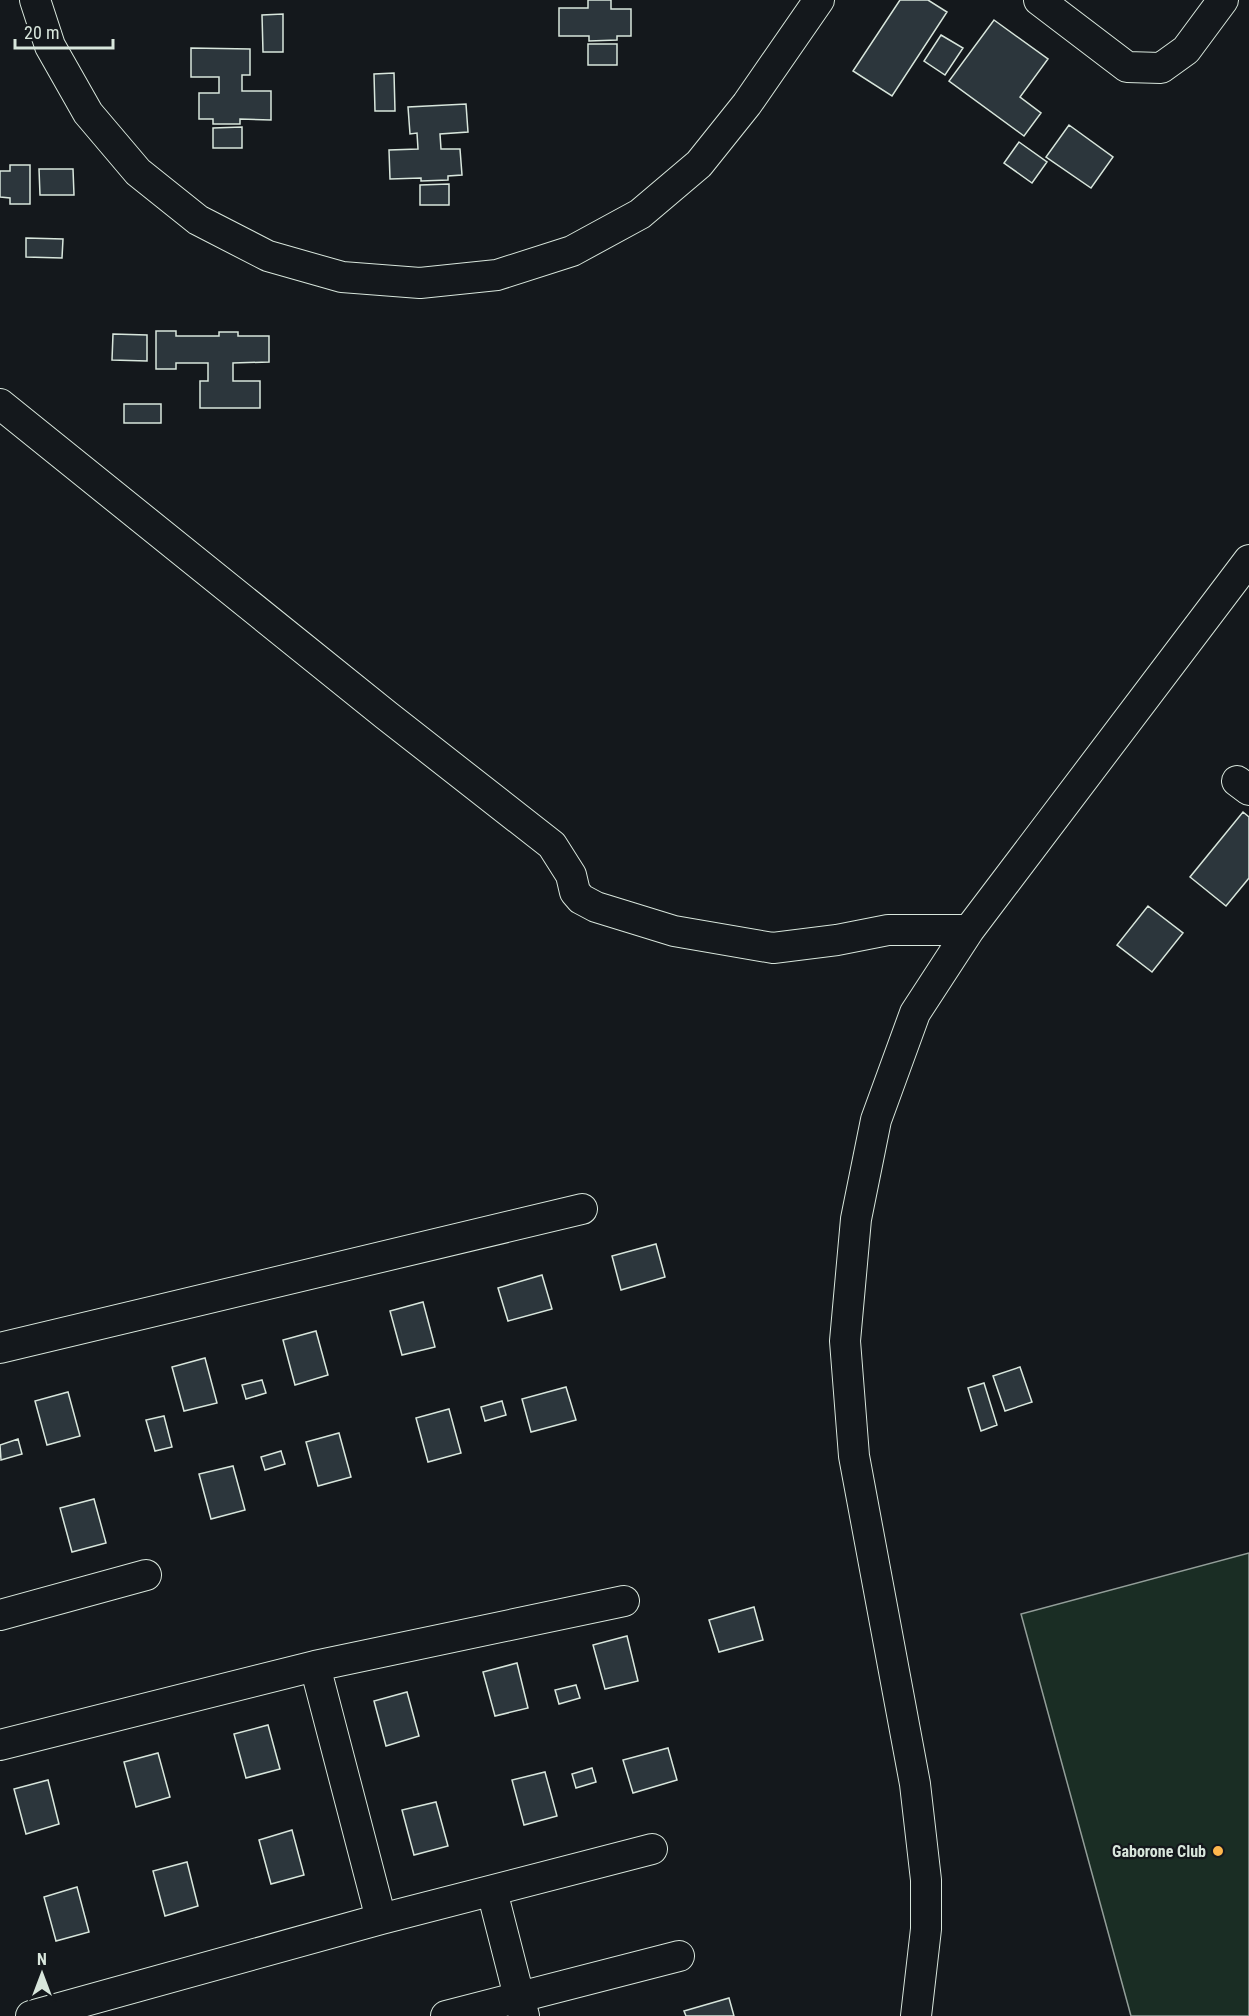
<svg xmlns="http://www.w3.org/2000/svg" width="1249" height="2016" font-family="'Roboto Condensed',sans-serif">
	<rect width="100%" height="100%" fill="#14181c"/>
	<!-- green -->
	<path fill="#1a2d24" stroke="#939e99" stroke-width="1.5" d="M 1249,1553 L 1249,2016 L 1131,2016 L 1021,1614 Z"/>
	<!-- building -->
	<path fill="#2c363c" stroke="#d8e6dc" stroke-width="1.5" d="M 588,0 L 611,0 L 611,9 L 631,9 L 631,36 L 617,36 L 617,40 L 589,41 L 589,36 L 559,36 L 559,8 L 588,8 Z
		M 900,0 L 928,0 L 947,12 L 892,96 L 853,71 Z
		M 283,14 L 283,52 L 263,52 L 262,15 Z
		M 994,20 L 1048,59 L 1020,97 L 1041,113 L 1024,136 L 949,81 Z
		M 941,35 L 963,48 L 945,75 L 924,61 Z
		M 588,44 L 617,44 L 617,65 L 588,65 Z
		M 191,48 L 250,49 L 250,75 L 242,75 L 242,91 L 271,91 L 271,120 L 240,119 L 240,124 L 213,124 L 213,119 L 199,119 L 199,93 L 219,93 L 219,77 L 191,77 Z
		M 394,73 L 395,111 L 375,111 L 374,74 Z
		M 466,104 L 468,132 L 440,134 L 441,149 L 460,149 L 462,175 L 448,176 L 448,180 L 421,181 L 421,178 L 390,179 L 389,150 L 418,149 L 417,133 L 410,134 L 408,107 Z
		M 1069,125 L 1113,157 L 1091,188 L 1046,157 Z
		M 242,127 L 242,148 L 213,148 L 213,128 Z
		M 1019,142 L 1047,162 L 1032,183 L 1004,163 Z
		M 10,165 L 30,165 L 30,204 L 10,204 L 10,198 L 0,197 L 0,171 L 10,171 Z
		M 39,169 L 73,169 L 74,195 L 40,195 Z
		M 449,184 L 449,205 L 420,205 L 420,185 Z
		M 26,238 L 63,239 L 62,258 L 26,257 Z
		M 156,331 L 176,331 L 176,336 L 219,336 L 219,332 L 238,332 L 238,336 L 269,336 L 269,362 L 233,363 L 233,381 L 260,381 L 260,408 L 200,408 L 200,381 L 208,381 L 208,363 L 176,363 L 176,369 L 156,369 Z
		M 113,334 L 147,335 L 147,361 L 112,360 Z
		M 124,404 L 161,404 L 161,423 L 124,423 Z
		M 1243,812 L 1249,817 L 1249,878 L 1226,906 L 1190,877 Z
		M 1148,906 L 1183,933 L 1152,972 L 1117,945 Z
		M 656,1244 L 665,1277 L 621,1290 L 612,1256 Z
		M 542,1275 L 552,1309 L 508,1321 L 498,1288 Z
		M 423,1302 L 435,1347 L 402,1355 L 390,1311 Z
		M 316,1331 L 328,1375 L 295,1385 L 283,1340 Z
		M 205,1358 L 217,1403 L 184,1411 L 172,1367 Z
		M 1020,1367 L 1032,1402 L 1005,1411 L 993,1376 Z
		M 262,1380 L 266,1393 L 246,1399 L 242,1385 Z
		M 984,1383 L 997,1425 L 981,1431 L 968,1388 Z
		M 566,1387 L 576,1420 L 531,1432 L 522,1399 Z
		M 68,1392 L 80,1436 L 47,1445 L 35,1401 Z
		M 502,1401 L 506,1415 L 485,1421 L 481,1407 Z
		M 449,1409 L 461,1453 L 428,1462 L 416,1418 Z
		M 164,1416 L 172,1447 L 155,1451 L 146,1420 Z
		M 339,1433 L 351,1477 L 318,1486 L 306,1442 Z
		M 18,1439 L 22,1454 L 1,1460 L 0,1445 Z
		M 281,1451 L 285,1464 L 265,1470 L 261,1457 Z
		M 233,1466 L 245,1510 L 211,1519 L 199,1474 Z
		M 94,1499 L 106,1543 L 72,1552 L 60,1508 Z
		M 754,1607 L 763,1640 L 719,1652 L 709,1620 Z
		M 627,1636 L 638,1681 L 605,1689 L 593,1645 Z
		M 517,1663 L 528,1708 L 495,1716 L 483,1672 Z
		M 576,1685 L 580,1698 L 559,1704 L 555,1690 Z
		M 407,1692 L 419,1736 L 386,1746 L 374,1701 Z
		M 268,1725 L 280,1769 L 246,1778 L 234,1734 Z
		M 668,1748 L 677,1780 L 633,1793 L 623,1760 Z
		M 158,1753 L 170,1797 L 136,1807 L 124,1762 Z
		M 592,1768 L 596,1782 L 576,1788 L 572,1774 Z
		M 545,1772 L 557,1816 L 524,1825 L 512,1780 Z
		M 48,1780 L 59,1824 L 26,1834 L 14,1789 Z
		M 436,1802 L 448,1846 L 414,1855 L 402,1810 Z
		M 292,1830 L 304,1875 L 271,1884 L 259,1840 Z
		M 187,1862 L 198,1906 L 165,1916 L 153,1871 Z
		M 77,1887 L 89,1932 L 56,1941 L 44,1897 Z
		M 729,1998 L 734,2016 L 686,2016 L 684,2011 Z"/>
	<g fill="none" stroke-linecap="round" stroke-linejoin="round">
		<defs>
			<path id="street" d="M 35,0 L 50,46 L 88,113 L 138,172 L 198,220 L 268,256 L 342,277 L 420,283 L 497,275 L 572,251 L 640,214 L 699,164 L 747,104 L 819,0
				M 1039,0 L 1127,67 L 1161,68 L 1186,50 L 1223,0
				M 0,404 L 386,715 L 552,845 L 571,875 L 575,892 L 581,899 L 596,907 L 674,931 L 773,948 L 837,940 L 888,930 L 969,930
				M 1237,781 L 1249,790
				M 0,1348 L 582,1209
				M 0,1615 L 146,1575
				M 315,1666 L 381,1919
				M 0,1745 L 315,1666 L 624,1601
				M 492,1891 L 524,2016
				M 31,2016 L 381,1919 L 652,1849
				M 446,2016 L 679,1956
				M 916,2016 L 926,1929 L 926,1880 L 915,1784 L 854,1456 L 845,1341 L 856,1219 L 876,1120 L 915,1013 L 969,930 L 1249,560"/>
		</defs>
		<!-- street casing -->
		<use href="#street" stroke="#d8e6dc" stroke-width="32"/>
		<!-- street -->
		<use href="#street" stroke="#14181c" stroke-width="30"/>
	</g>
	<!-- markers -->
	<circle fill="#ffb74d" stroke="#14181c" stroke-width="2" cx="1218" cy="1851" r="6"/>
	<g text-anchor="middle" stroke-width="4.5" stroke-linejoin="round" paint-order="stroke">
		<!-- poi labels -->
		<g font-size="16" font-weight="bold" fill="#d8e6dc" stroke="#14181c" text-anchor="end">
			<text x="1206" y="1857">Gaborone Club</text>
		</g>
	</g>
	<!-- north arrow -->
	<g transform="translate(42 1974)" stroke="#14181c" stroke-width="4.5" paint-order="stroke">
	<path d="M0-4.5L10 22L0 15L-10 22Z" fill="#d8e6dc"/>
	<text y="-9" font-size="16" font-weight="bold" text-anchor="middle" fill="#d8e6dc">N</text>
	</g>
	<!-- scale -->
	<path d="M15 39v9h98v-9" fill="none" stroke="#d8e6dc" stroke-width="3"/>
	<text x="24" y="39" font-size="18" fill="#d8e6dc" stroke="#14181c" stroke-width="4.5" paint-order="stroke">20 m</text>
</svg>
